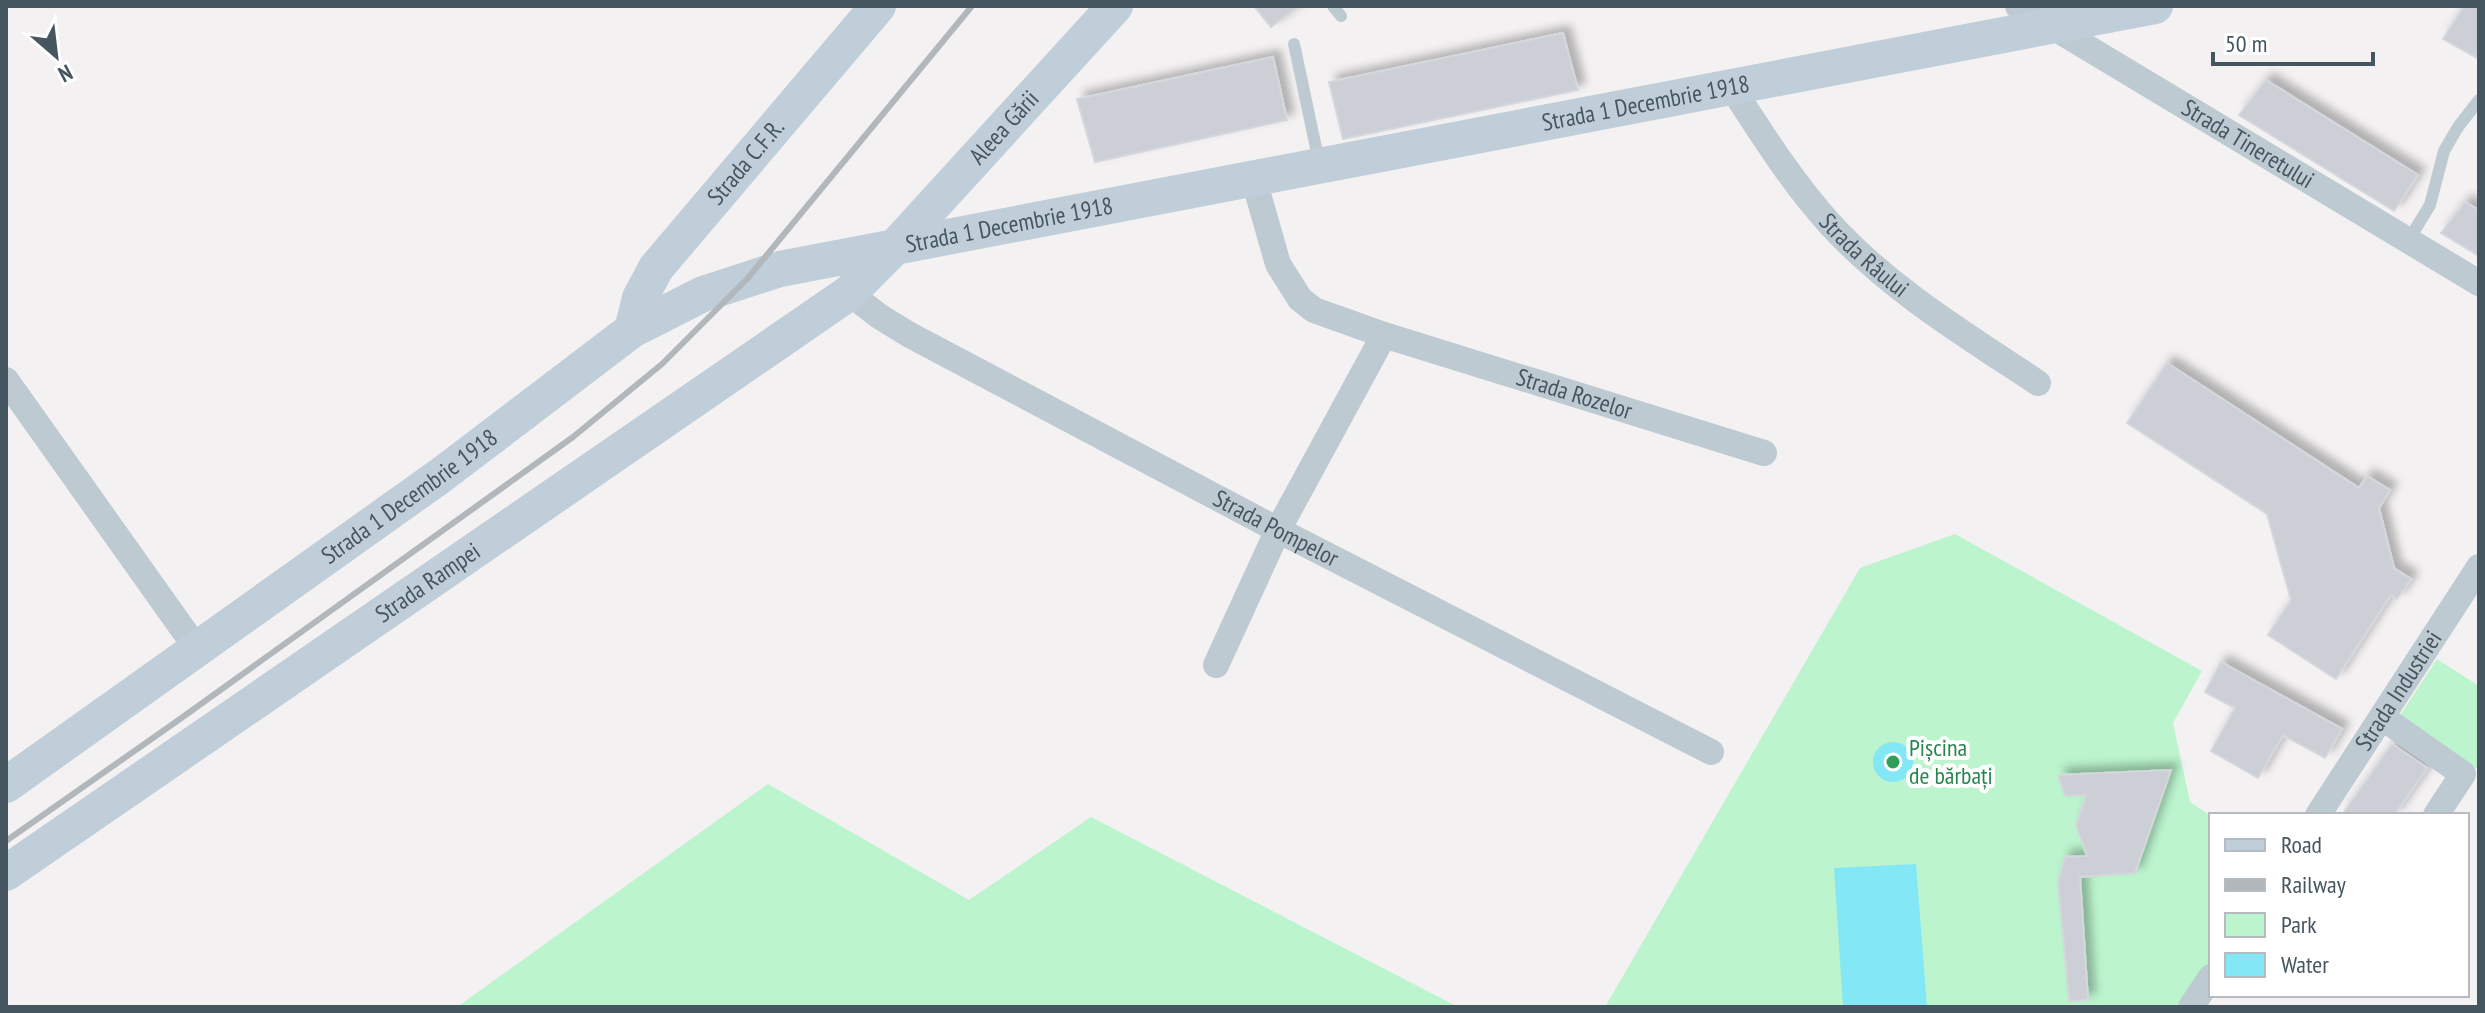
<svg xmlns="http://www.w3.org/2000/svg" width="2485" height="1013" font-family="'PT Sans Narrow',sans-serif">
	<defs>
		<filter id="shadow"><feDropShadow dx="7" dy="-7" stdDeviation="4" flood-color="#0004"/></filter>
	</defs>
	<rect width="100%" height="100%" fill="#f3f1f1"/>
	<!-- green -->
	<path fill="#bbf4cd" d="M 1955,534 L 2202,671 L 2173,723 L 2190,802 L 2211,816 L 2211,977 L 2183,1007 L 1605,1007 L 1860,568 Z
		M 2437,659 L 2479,686 L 2479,770 L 2399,717 Z
		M 768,784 L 969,900 L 1091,817 L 1458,1007 L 457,1007 Z"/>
	<!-- water -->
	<path fill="#84e7f6" d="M1873 762a20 20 0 1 1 40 0a20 20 0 1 1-40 0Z
		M 1916,864 L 1927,1007 L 1843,1007 L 1834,868 Z"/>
	<!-- building -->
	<path fill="#ccd0d6" stroke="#d4d7dd" stroke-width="2" filter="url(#shadow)" d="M 1254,6 L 1299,6 L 1271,27 Z
		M 2464,6 L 2479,6 L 2479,59 L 2443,39 Z
		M 1563,33 L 1578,90 L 1343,139 L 1329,82 Z
		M 1273,57 L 1287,120 L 1095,162 L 1077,99 Z
		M 2266,80 L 2418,175 L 2394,211 L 2239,115 Z
		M 2465,202 L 2479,210 L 2479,256 L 2441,233 Z
		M 2167,363 L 2359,488 L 2367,476 L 2390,490 L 2379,508 L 2394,568 L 2411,579 L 2397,599 L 2391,595 L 2336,679 L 2268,635 L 2291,600 L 2267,514 L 2127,423 Z
		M 2221,662 L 2342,729 L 2325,758 L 2283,735 L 2258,778 L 2211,751 L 2235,708 L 2205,692 Z
		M 2392,744 L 2427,768 L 2394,815 L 2342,815 Z
		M 2171,770 L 2135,873 L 2080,877 L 2088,1000 L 2069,1001 L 2058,881 L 2065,857 L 2087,856 L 2076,825 L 2086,795 L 2065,796 L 2058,775 Z"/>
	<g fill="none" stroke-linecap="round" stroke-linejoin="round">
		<!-- lane -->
		<path stroke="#bdcad2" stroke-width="12" d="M 1333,6 L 1341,16
			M 1294,44 L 1319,162
			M 2408,241 L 2430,205 L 2444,151 L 2458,127 L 2479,100"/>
		<!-- street -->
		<g stroke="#bdcad2" stroke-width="26">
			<path id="s1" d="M 2018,6 L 2479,283"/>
			<path id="s2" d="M 1732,88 C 1762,134 1792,182 1829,223 C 1888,288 1964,334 2038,383"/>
			<path id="s3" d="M 1254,180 L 1278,264 L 1300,299 L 1314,310 L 1384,335 L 1764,453"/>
			<path id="s4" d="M 849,293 L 879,316 L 908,334 L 1278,530 L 1711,752"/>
			<path d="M 6,380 L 197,649"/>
			<path d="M 1216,665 L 1278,530 L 1384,335"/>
			<path d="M 2383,718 L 2463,774 L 2436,815"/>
			<path id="s5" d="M 2318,815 L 2479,567"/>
			<path d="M 2191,1007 L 2211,977"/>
		</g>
		<!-- secondary -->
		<g stroke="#c0ced9" stroke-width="36">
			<path id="s6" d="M 632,330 L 640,298 L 656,268 L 878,6"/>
			<path id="s7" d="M 6,785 L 440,476 L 632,330 L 703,294 L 780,269 L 2155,6"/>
			<path id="s8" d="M 6,873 L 849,293 L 894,248 L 1115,6"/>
		</g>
		<!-- rail -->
		<path stroke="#b2b7bc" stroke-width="6" d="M 6,841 L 180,719 L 573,437 L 662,364 L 747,279 L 972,6"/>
	</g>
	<!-- markers -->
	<circle fill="#2e9e5b" stroke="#fff" stroke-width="3" cx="1893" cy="762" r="8"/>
	<g text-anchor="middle" stroke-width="8" stroke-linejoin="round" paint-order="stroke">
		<!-- street labels -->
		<g font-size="24" fill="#465661" stroke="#fff">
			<text dy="8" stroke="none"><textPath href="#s7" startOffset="1816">Strada 1 Decembrie 1918</textPath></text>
			<text dy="8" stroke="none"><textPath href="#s8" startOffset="1250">Aleea Gării</textPath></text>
			<text dy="8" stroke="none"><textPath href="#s1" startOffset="268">Strada Tineretului</textPath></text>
			<text dy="8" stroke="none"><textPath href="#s6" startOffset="206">Strada C.F.R.</textPath></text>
			<text dy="8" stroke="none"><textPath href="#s7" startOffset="1168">Strada 1 Decembrie 1918</textPath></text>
			<text dy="8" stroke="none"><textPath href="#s2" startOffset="214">Strada Râului</textPath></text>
			<text dy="8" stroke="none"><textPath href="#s3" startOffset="420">Strada Rozelor</textPath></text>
			<text dy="8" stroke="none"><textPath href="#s7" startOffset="496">Strada 1 Decembrie 1918</textPath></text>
			<text dy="8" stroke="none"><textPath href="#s4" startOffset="488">Strada Pompelor</textPath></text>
			<text dy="8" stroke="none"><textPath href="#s8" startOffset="512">Strada Rampei</textPath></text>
			<text dy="8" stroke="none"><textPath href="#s5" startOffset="148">Strada Industriei</textPath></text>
		</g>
		<!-- leisure labels -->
		<g font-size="24" fill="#27864d" stroke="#fff" text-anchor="start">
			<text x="1909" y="756">Pișcina<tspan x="1909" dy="28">de bărbați</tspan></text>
		</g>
	</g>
	<!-- border -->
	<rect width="2485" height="1013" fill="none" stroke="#465661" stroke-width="16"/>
	<!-- legend -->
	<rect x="2209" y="813" width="260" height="184" fill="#ffffff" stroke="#b5bbc0" stroke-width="2"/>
	<rect x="2225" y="839" width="40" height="12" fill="#c0ced9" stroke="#b5bbc0" stroke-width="2"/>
	<text x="2281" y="853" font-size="24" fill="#465661">Road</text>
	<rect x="2225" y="879" width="40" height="12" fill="#b2b7bc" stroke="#b5bbc0" stroke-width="2"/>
	<text x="2281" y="893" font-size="24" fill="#465661">Railway</text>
	<rect x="2225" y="913" width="40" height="24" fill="#bbf4cd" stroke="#b5bbc0" stroke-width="2"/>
	<text x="2281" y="933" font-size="24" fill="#465661">Park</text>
	<rect x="2225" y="953" width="40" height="24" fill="#84e7f6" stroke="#b5bbc0" stroke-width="2"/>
	<text x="2281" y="973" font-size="24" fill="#465661">Water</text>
	<!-- north arrow -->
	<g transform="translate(56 56) rotate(152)" stroke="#ffffff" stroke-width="6" paint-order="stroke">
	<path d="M0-6L14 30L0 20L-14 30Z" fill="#465661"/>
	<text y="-12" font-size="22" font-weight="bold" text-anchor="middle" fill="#465661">N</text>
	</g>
	<!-- scale -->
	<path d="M2213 52v12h160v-12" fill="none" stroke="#465661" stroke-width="4"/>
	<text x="2225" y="52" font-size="24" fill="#465661" stroke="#ffffff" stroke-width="6" paint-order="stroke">50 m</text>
</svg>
